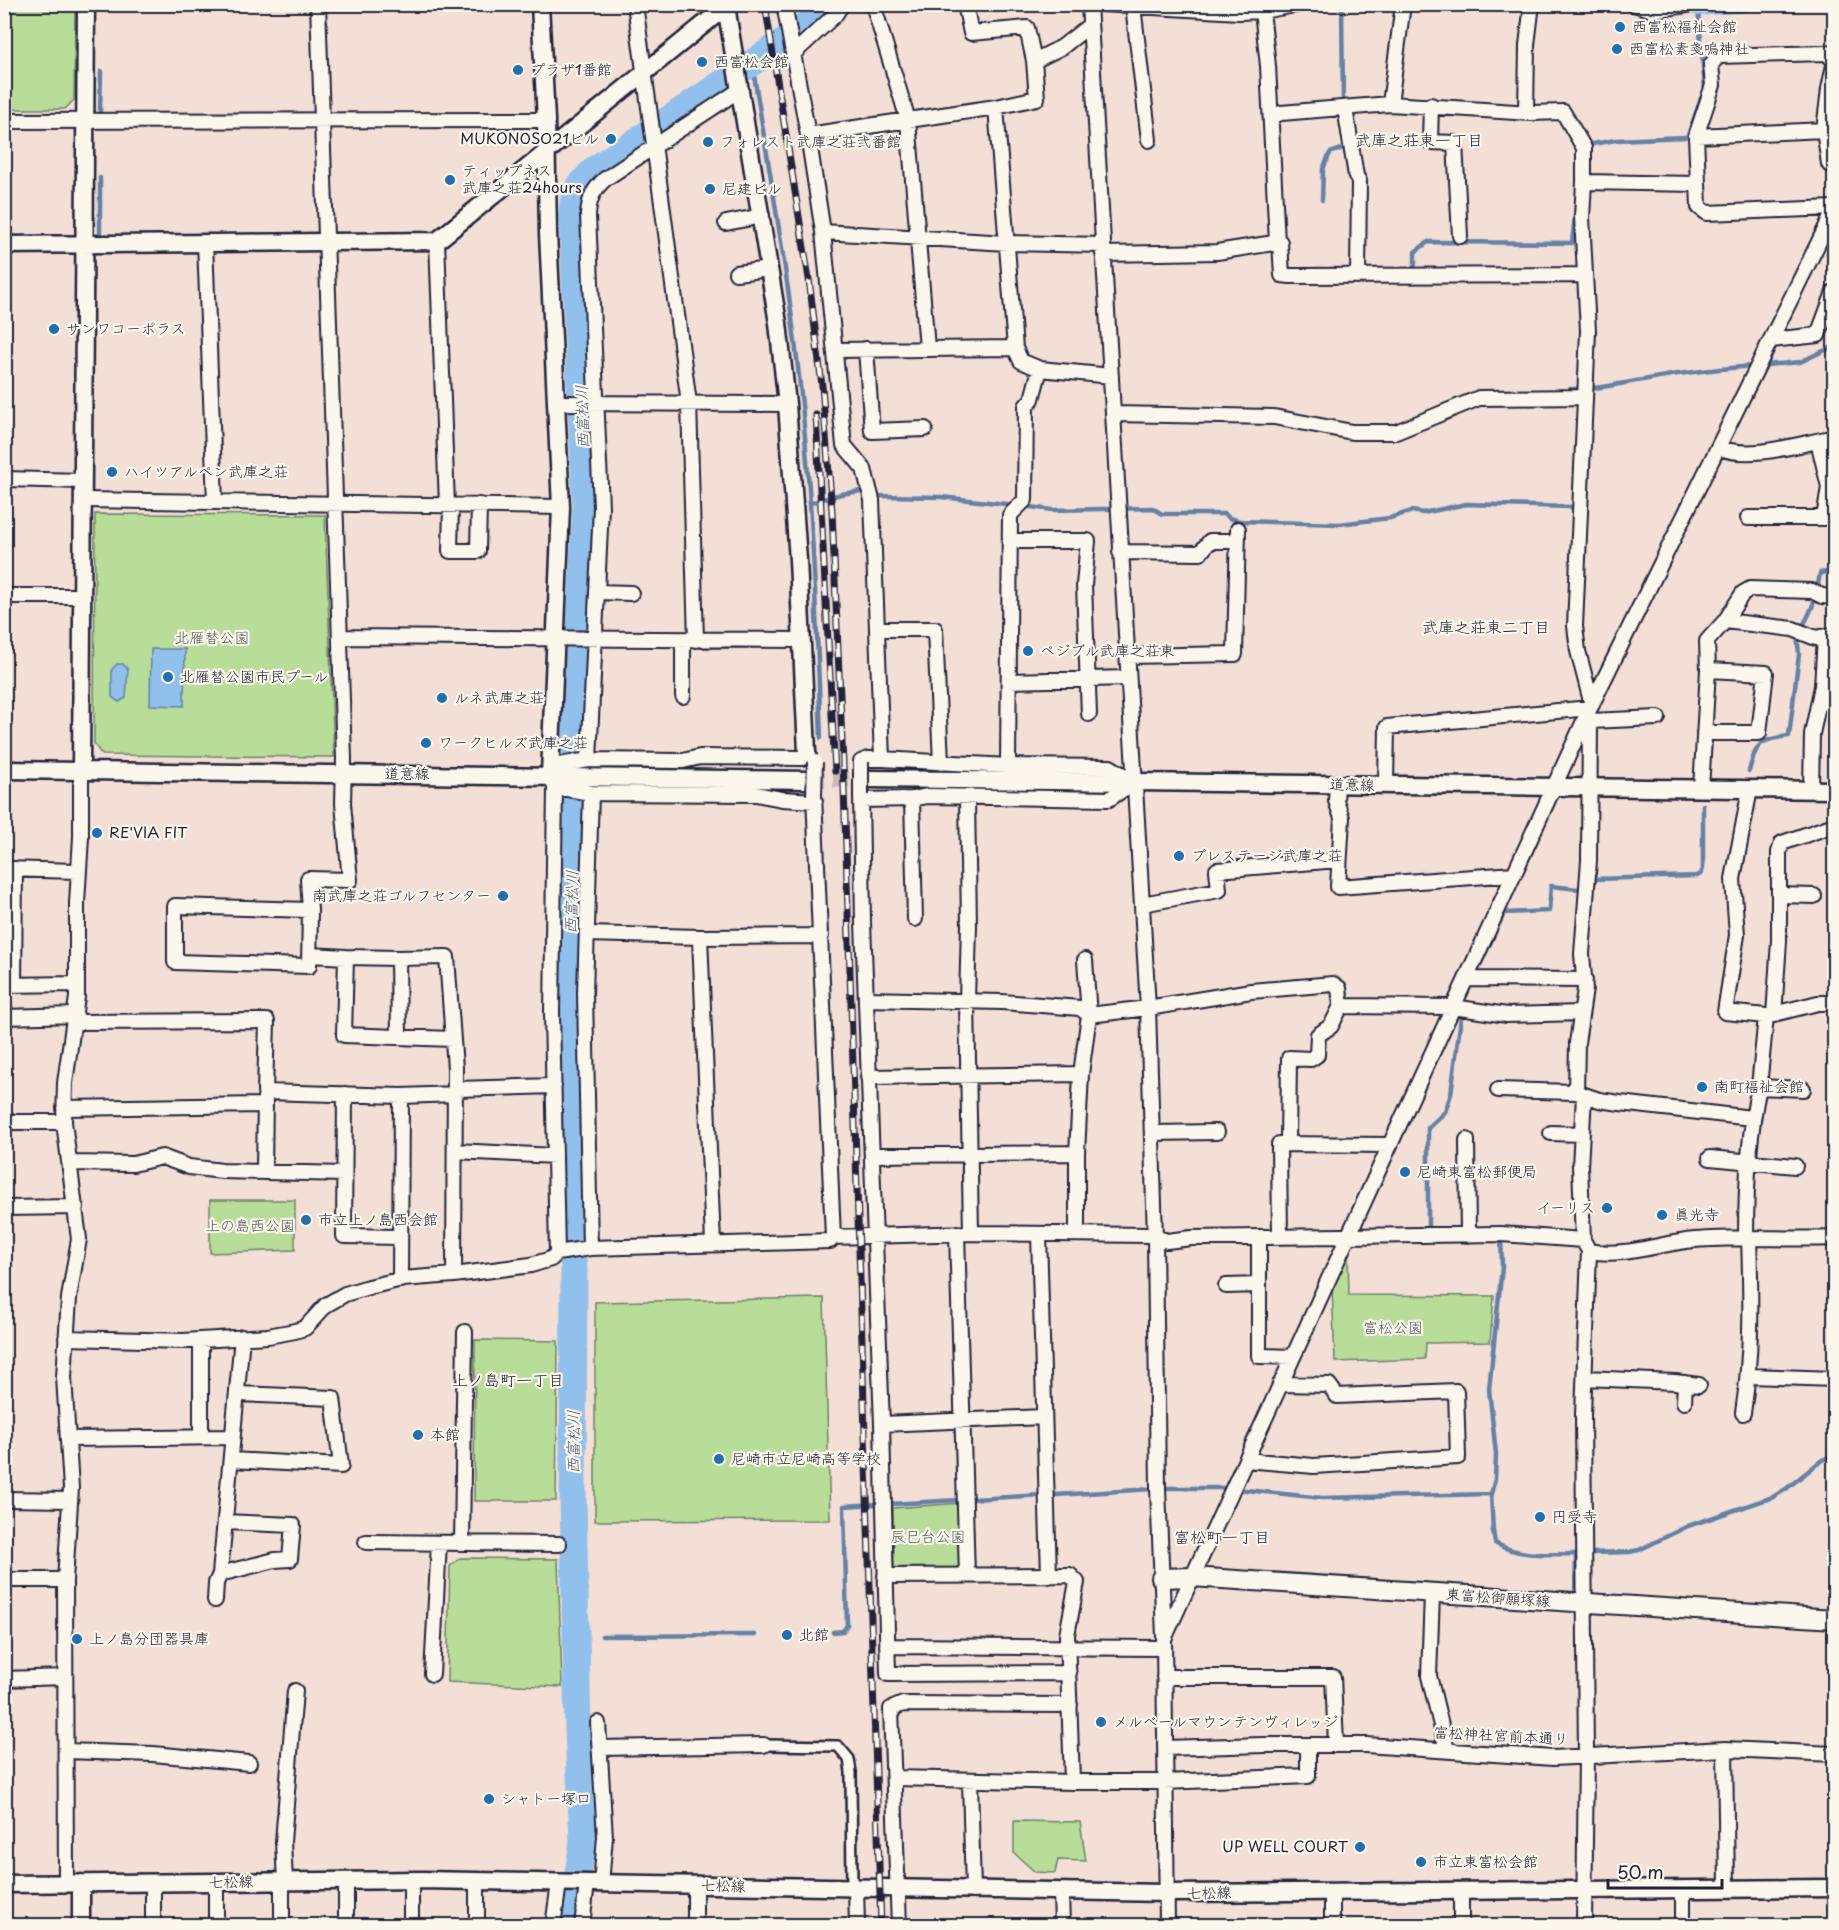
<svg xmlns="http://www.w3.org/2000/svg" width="1839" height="1930" font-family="'Playpen Sans','Klee One',sans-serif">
	<rect width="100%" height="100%" fill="#f3dfd6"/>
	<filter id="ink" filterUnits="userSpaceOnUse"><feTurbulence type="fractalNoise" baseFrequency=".0167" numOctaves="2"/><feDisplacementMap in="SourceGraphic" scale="12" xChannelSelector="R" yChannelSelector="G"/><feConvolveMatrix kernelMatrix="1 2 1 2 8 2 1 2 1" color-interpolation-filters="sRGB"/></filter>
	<g filter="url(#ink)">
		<!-- green -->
		<path fill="#b7dd98" stroke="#6c806a" stroke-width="1.5" d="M 5,4 L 75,5 L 74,100 L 65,109 L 5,109 Z
			M 95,514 L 325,515 L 334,757 L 102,755 L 94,744 Z
			M 210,1200 L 295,1200 L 295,1250 L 210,1253 Z
			M 1348,1254 L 1349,1295 L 1494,1296 L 1490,1342 L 1426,1343 L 1425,1359 L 1335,1362 L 1332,1286 Z
			M 824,1298 L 830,1520 L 595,1521 L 595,1302 Z
			M 475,1340 L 558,1341 L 556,1501 L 474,1501 Z
			M 961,1503 L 961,1568 L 894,1569 L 893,1508 Z
			M 460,1558 L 558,1559 L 562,1687 L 447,1682 L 450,1566 Z
			M 1014,1821 L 1080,1822 L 1086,1861 L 1058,1860 L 1055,1873 L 1035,1872 L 1014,1853 Z"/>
		<!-- water -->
		<path fill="#92c0ec" stroke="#6581a5" stroke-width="1.5" d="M 151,649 L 185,649 L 184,706 L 150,705 Z
			M 117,664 L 123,664 L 128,669 L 126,698 L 119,702 L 112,697 L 112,669 Z"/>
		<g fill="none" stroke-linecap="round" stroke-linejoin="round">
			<!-- stream -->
			<path stroke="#6581a5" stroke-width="4.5" d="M 1342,4 L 1343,103
				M 1698,8 L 1705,89
				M 752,63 C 771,180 792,297 803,415 C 813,522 817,630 821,738
				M 100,111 L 101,71
				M 1586,145 L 1616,140 L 1685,137 L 1688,135 L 1701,99
				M 1322,200 L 1323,169 L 1330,153 L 1344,148 L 1346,144
				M 100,232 L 100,178
				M 1411,273 L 1415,264 L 1415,252 L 1428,242 L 1572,243 L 1577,197
				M 1570,389 C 1596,390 1622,383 1648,379 C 1695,370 1743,367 1790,363 L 1800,362 L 1834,346
				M 810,503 L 841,494 L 861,491 L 880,496 L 941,497 L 1016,505
				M 1024,506 L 1052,510 L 1153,508 L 1162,514 L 1225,514 L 1229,518 L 1240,521 L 1339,524 L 1390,518 L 1412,511 L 1423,513 L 1466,504 L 1572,507
				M 1749,771 C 1757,742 1759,740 1789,736 L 1799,654 L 1797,635 C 1812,613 1816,599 1820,573 L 1834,571
				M 1594,879 L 1697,876 L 1701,874 L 1703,869 L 1703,805
				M 1428,1230 L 1428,1128 L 1445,1112 L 1451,1094 L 1463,1002 L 1504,913 L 1549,911 L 1551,886 L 1578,889
				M 1501,1237 L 1502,1267 L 1489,1389 L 1496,1454 L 1495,1479 L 1491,1494 L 1493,1531 L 1495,1543 C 1518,1557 1549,1554 1576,1554 L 1575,1595
				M 1166,1488 L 1227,1488 L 1322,1498 L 1491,1494
				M 1056,1495 L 1153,1489
				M 891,1504 L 1042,1495
				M 1589,1553 L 1629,1552 L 1639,1550 L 1688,1526 L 1773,1497 L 1786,1489 L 1822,1460 L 1834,1455
				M 833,1632 L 843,1631 L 847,1625 L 844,1506 L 876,1504
				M 602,1636 L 755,1635
				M 576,1637 L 583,1636"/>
			<!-- canal -->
			<path stroke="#92c0ec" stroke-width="16" d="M 1698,8 L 1744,4"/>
			<!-- river -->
			<path stroke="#92c0ec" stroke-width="27" d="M 570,1926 L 583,1841 L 578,1732 L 573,1498 L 574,1270 L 571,1233 L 567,995 L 575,740 L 586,505 L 572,214 C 573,191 579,185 595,169 L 802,29 L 824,4"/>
			<!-- tertiary-tunnel -->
			<path stroke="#c9b9b7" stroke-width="16" stroke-dasharray="16 8" stroke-linecap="butt" d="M 809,780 L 869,779"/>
			<defs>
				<path id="pedestrian" d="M 764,1745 L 838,1746 L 849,1759 L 851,1772 L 852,1888"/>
				<path id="minor" d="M 635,4 L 689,403 L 696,640
					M 784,4 L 808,135 L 823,232 L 844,445 L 864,469 L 872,500 L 882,759
					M 873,4 L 908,120 L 927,348
					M 1089,4 L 1148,1008 L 1155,1237 L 1158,1488 L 1164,1637
					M 1102,4 L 1239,12 L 1262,11 L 1268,66 L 1277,243
					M 1634,4 L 1653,10 L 1693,4
					M 1133,6 L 1149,140
					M 1262,11 L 1301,4
					M 793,54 L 835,15 L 842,4
					M 1034,61 L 1062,47 L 1090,25
					M 1834,61 L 1827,53 L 1718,56 L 1711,65 L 1713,85 L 1696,136 L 1699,207 L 1707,213 L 1834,208
					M 1834,65 L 1829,89 L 1824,130 L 1829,164 L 1834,166
					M 1390,104 L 1403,4
					M 1431,105 L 1430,142 L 1455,143 L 1460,236
					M 996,107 L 1015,348 L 1021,361 L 1040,369 L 1111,376
					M 1345,108 L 1356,176 L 1359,181 L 1358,276
					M 1526,113 L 1527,45 L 1532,4
					M 1271,117 L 1281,113 L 1390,104 L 1531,113 L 1563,112 L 1584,148 L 1584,182
					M 4,121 L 546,120
					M 808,135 L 996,107 L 1037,98 L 1034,61 L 1027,28 L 971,33 L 965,4
					M 1696,136 L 1824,130
					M 726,223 L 762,216
					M 823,232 L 1007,243 L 1103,245
					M 437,241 L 447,505
					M 205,243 L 215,502
					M 1103,254 L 1217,252 L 1280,242 L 1282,275 L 1290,276 L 1584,275
					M 736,273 L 770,269
					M 1771,340 L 1818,335 L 1834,292
					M 866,349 L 872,431 L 925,429
					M 836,350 L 1015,348
					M 557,403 L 787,404
					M 1113,414 L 1274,417 L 1352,432 L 1396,432 L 1479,398 L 1585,397
					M 1718,447 C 1748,461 1799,444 1831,438
					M 4,479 L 83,481
					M 83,500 L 561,507
					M 451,505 L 450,551 L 478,551 L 479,505
					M 1748,518 L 1824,518 L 1829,487 L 1818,441
					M 1010,541 L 1088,541 L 1084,585 L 1089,714
					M 1120,552 L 1200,553 L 1210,541 L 1238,541
					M 597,592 L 631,593
					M 4,596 L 82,596
					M 1725,621 L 1793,629 L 1816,638 L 1834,635
					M 878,629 L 935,629 L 941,763
					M 340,637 L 802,640
					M 1127,656 L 1235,654 L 1238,529
					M 1009,681 L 1128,678
					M 683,696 L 683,640
					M 1592,705 L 1578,651 L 1575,626 L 1588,331 L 1582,217 L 1584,182 L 1697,184
					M 1590,721 L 1658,718
					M 1704,733 L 1759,733 L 1766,673 L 1708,670
					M 589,760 L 601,507 L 588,215 C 589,199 593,190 605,179 L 741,89
					M 861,762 L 868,759 L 882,759 L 1008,766 L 1110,767 L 1134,782 L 1109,799 L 927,796 L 912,799 L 862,800
					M 1008,766 L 1010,515 L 1025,500 L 1026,406 L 1032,399 L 1040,369
					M 1337,785 L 1336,801 L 1342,818 L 1338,887 L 1514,874
					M 1386,785 L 1387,727 L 1590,708
					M 555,787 L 591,793 L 756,794 L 782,799 L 815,801
					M 1701,789 L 1708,670 L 1707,641 L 1725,621 L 1743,593 L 1750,589 L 1812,591 L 1822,596 L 1834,597
					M 1750,789 L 1733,879 L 1737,935 L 1725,1012 L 1766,1016 L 1759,1087 L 1803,1089
					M 1811,790 L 1812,734 L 1822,686 L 1825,637
					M 861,795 L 863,923 L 882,1424 L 888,1674 L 1069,1673
					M 967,798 L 969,925 L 967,1001 L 971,1233
					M 912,799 L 915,919
					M 4,869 L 78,871
					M 1780,895 L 1814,896
					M 1142,904 L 1219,890 L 1217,870 L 1338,860
					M 310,910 L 175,906 L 175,962 L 309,966 L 310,910 L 308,879 L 350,880 L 343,804 L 344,758 L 318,4
					M 587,934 L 700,937 L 821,936
					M 700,937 L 713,1243
					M 310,955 L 346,957 L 344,1035 L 452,1039
					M 346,957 L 398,958
					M 1466,979 L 1585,980
					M 4,985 L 76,984
					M 14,985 L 15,869
					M 866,999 L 1002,1002 L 1080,1008 L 1089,1015 L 1148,1008 L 1251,991 L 1333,984 L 1339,988 L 1341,1006 L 1453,1007 L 1507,1015 L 1581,1013
					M 1774,1015 L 1779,941 L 1779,852 L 1782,843 L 1834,825
					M 1766,1016 L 1818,1003 L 1834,1003
					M 4,1017 L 76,1015
					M 75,1022 L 267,1021 L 265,1092 L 401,1096 L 456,1094
					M 399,1037 L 398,958 L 447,957 L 455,1068 L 454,1275
					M 868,1077 L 1081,1074
					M 456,1089 L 554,1086
					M 1498,1090 L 1576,1092 L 1599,1100 L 1620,1103 L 1752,1118
					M 1576,1092 L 1577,1043 L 1585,989 L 1582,954 L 1589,860 L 1590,721 L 1588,715
					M 345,1094 L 344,1236 L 399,1237
					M 1584,1096 L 1580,1166 L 1583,1240 L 1589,1251 L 1583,1415 L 1586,1755 L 1584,1926
					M 64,1108 L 265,1105
					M 4,1122 L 64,1122
					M 1152,1133 L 1217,1132
					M 1551,1133 L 1582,1134
					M 1467,1140 L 1468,1235
					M 1288,1144 L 1289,1058 L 1311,1059 L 1317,1055 L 1318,1035 L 1331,1026 L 1341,1006
					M 455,1151 L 555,1156
					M 872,1155 L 1077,1153
					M 1710,1158 L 1795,1166
					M 70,1163 L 133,1164 L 162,1157 L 189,1167 L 222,1171 L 344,1174
					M 264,1172 L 265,1097
					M 4,1208 L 76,1207
					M 957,1233 L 967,1576
					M 1077,1234 L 1077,1153 L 1081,1074 L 1089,1015 L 1085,960
					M 1039,1235 L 1049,1576
					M 833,1237 L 971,1233 L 1150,1235 L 1167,1241 L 1191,1238 L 1501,1234 L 1583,1240
					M 1280,1237 L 1279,1144 L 1390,1145
					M 1259,1238 L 1259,1356 L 1293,1357
					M 1746,1238 C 1746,1188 1748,1136 1759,1087
					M 590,1248 L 585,993 L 591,793
					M 1589,1251 C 1625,1258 1659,1243 1695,1240 C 1741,1236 1788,1240 1834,1238
					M 557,1253 L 552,1013 L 555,787 L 550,775 L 559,765 L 589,760 L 683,761 L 700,757 L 802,758 L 809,755
					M 400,1280 L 401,1096
					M 1226,1286 L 1259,1285
					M 66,1338 L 183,1341 L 268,1336 L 295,1331 L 305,1328 L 326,1305 L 345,1294 L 365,1288 L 402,1279 L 454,1275 L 531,1265 L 551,1259 L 557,1253 L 590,1248 L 830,1241 L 833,1237 L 814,795
					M 201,1340 L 201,1437
					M 1749,1376 L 1834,1379
					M 1585,1378 L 1675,1382 L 1699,1385
					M 1684,1402 L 1685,1383
					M 1743,1413 C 1752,1355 1751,1298 1749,1238
					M 882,1424 L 1043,1417
					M 68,1439 L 233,1437
					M 231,1460 L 341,1466 L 333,1398 L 238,1394
					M 1246,1460 L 1314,1466 L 1458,1457 L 1456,1391 L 1337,1396 L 1329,1385 L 1280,1384
					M 4,1499 L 69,1500
					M 225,1522 L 293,1525 L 290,1559 L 275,1560 L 220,1574 L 242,1337
					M 366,1542 L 559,1544
					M 462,1543 L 465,1332
					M 885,1576 L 1070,1575 L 1077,1582 L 1067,1635 L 1072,1782
					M 4,1580 L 65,1580
					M 1432,1594 L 1429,1676 L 1447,1750
					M 215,1600 L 216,1583 L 220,1574
					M 887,1646 L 1164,1648
					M 432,1674 L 439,1543
					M 1164,1677 L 1333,1677 L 1336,1745
					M 4,1679 L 65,1677
					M 598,1723 L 605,1837 L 601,1884
					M 600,1748 L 764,1745
					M 1165,1748 L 1263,1745 L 1366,1745 L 1553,1758 L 1725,1749 L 1834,1754
					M 1725,1749 L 1727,1889
					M 66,1751 L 153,1754 L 249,1763
					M 895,1778 L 1072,1782 L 1164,1782 L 1308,1776 L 1308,1745
					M 970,1780 L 973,1891
					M 346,1880 L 346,1926
					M 411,1880 L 411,1926
					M 282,1881 L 282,1926
					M 285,1881 L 283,1842 L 295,1691
					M 216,1882 L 216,1926
					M 477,1882 L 477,1926
					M 66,1884 L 65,1580 L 71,1488 L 64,1377 L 69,1298 L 79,1239 L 64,1122 L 65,1083 L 77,997 L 77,903 L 81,837 L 81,771
					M 695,1885 L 695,1926
					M 856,1888 L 857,1926
					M 1332,1891 L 1332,1926
					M 1061,1892 L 1062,1926
					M 153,1926 L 153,1883
					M 553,1926 L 559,1883
					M 582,1926 L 587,1883
					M 899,1926 L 891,1709 L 903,1704 L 1070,1705
					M 1167,1926 L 1164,1639 L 1590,708 L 1834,211
					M 1461,1926 L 1461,1892
					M 1683,1926 L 1683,1889"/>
				<path id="tertiary" d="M 540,4 L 546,120 L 548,233 L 561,507 L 550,775
					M 726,6 L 778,323 L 787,404 L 798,560 L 807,752
					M 4,245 L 437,241 L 729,4
					M 4,770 L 809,780
					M 81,771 L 86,4
					M 869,779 L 1834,790
					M 81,1883 L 81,1926
					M 4,1884 L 422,1880 L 1167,1893 L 1834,1888"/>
				<path id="secondary" d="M 1161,1578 L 1192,1577 L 1834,1619"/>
			</defs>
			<!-- pedestrian casing -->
			<use href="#pedestrian" stroke="#22223b" stroke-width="14"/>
			<!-- minor casing -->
			<use href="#minor" stroke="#22223b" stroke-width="18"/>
			<!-- tertiary casing -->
			<use href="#tertiary" stroke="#22223b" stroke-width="21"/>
			<!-- secondary casing -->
			<use href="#secondary" stroke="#22223b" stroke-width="22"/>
			<!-- pedestrian -->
			<use href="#pedestrian" stroke="#fbf7ec" stroke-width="9"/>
			<!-- minor -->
			<use href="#minor" stroke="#fbf7ec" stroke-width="14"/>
			<!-- tertiary -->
			<use href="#tertiary" stroke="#fbf7ec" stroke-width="16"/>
			<!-- secondary -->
			<use href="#secondary" stroke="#fbf7ec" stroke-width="18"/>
			<defs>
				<path id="rail" d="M 765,4 L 809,279 L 822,386 L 832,511 L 844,788 L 881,1926
					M 816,415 L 835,771"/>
			</defs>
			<!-- rail casing -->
			<use href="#rail" stroke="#22223b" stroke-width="7"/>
			<!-- rail -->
			<use href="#rail" stroke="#fbf7ec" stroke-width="4.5" stroke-dasharray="14" stroke-linecap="butt"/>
			<defs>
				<path id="minor-bridge" d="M 814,795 L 815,762
					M 861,795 L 861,762"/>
			</defs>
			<!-- minor-bridge casing -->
			<use href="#minor-bridge" stroke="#22223b" stroke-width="18" stroke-linecap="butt"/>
			<!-- minor-bridge -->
			<use href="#minor-bridge" stroke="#fbf7ec" stroke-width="14"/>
		</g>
	</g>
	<!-- markers -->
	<g fill="#1f6fb2" stroke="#fbf7ec" stroke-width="2">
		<circle cx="1620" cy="27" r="6"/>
		<circle cx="1617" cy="49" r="6"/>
		<circle cx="702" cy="62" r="6"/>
		<circle cx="518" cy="70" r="6"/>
		<circle cx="611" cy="139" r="6"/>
		<circle cx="708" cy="142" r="6"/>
		<circle cx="450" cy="180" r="6"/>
		<circle cx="710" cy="189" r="6"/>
		<circle cx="54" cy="329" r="6"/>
		<circle cx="112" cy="472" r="6"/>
		<circle cx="1028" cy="651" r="6"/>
		<circle cx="168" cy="677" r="6"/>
		<circle cx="442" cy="698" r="6"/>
		<circle cx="426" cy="743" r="6"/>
		<circle cx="97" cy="833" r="6"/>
		<circle cx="1179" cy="856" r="6"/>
		<circle cx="503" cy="896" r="6"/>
		<circle cx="1702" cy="1087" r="6"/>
		<circle cx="1405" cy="1172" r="6"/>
		<circle cx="1607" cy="1208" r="6"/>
		<circle cx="1662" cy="1215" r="6"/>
		<circle cx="306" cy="1220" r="6"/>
		<circle cx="418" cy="1435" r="6"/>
		<circle cx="719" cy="1459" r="6"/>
		<circle cx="1540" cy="1517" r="6"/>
		<circle cx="787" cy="1635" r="6"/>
		<circle cx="77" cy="1639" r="6"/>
		<circle cx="1101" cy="1722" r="6"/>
		<circle cx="489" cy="1799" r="6"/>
		<circle cx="1360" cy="1847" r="6"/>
		<circle cx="1421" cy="1862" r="6"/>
	</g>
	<g text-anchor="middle" stroke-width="4.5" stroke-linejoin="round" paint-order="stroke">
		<!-- poi labels -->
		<g font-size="15" fill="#22223b" stroke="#fbf7ec" text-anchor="start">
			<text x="1632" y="32">西富松福祉会館</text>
			<text x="1629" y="54">西富松素戔嗚神社</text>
			<text x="714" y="67">西富松会館</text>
			<text x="530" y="75">プラザ1番館</text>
			<text x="599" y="144" text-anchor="end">MUKONOSO21ビル</text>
			<text x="720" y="147">フォレスト武庫之荘弐番館</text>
			<text x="462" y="176">ティップネス<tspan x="462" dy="17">武庫之荘24hours</tspan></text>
			<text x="722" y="194">尼建ビル</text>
			<text x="66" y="334">サンワコーポラス</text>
			<text x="124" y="477">ハイツアルペン武庫之荘</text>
			<text x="1040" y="656">ペジブル武庫之荘東</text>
			<text x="180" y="682">北雁替公園市民プール</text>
			<text x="454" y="703">ルネ武庫之荘</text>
			<text x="438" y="748">ワークヒルズ武庫之荘</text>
			<text x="109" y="838">RE'VIA FIT</text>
			<text x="1191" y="861">プレステージ武庫之荘</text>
			<text x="491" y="901" text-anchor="end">南武庫之荘ゴルフセンター</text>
			<text x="1714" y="1092">南町福祉会館</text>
			<text x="1417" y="1177">尼崎東富松郵便局</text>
			<text x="1595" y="1213" text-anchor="end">イーリス</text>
			<text x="1674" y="1220">眞光寺</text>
			<text x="318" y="1225">市立上ノ島西会館</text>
			<text x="430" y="1440">本館</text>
			<text x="731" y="1464">尼崎市立尼崎高等学校</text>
			<text x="1552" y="1522">円受寺</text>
			<text x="799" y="1640">北館</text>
			<text x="89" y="1644">上ノ島分団器具庫</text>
			<text x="1113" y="1727">メルベールマウンテンヴィレッジ</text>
			<text x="501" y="1804">シャトー塚口</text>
			<text x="1348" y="1852" text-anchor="end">UP WELL COURT</text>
			<text x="1433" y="1867">市立東富松会館</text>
		</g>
		<!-- park labels -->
		<g font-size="15" fill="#4f5a57" stroke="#fbf7ec">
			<text x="212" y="643">北雁替公園</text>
			<text x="250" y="1231">上の島西公園</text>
			<text x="1393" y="1333">富松公園</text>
			<text x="928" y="1542">辰巳台公園</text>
		</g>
		<!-- street labels -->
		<g font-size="15" fill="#22223b" stroke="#fbf7ec">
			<text x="407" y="779">道意線</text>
			<text transform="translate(1352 785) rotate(1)" y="5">道意線</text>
			<text transform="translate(1498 1598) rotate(4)" y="5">東富松御願塚線</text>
			<text transform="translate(1501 1736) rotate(3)" y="5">富松神社宮前本通り</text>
			<text transform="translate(231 1882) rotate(-1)" y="5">七松線</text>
			<text transform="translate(723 1886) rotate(1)" y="5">七松線</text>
			<text transform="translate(1209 1893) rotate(-1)" y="5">七松線</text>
		</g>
		<!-- neighbourhood labels -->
		<g font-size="16" fill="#22223b" stroke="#fbf7ec">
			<text x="1419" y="146">武庫之荘東一丁目</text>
			<text x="1486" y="633">武庫之荘東二丁目</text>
			<text x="508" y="1386">上ノ島町一丁目</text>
			<text x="1222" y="1543">富松町一丁目</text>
		</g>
		<!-- water labels -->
		<g font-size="16" font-style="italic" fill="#495979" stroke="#fbf7ec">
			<text transform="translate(582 417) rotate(-92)" y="6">西富松川</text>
			<text transform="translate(571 902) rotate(-88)" y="6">西富松川</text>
			<text transform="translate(573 1442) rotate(-90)" y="6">西富松川</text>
		</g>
	</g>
	<!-- margin -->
	<rect width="1839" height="1930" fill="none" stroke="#fbf7ec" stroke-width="24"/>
	<rect x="12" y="12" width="1815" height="1906" fill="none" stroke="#22223b" stroke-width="2" filter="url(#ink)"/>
	<!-- scale -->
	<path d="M1608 1879v9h114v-9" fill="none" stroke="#22223b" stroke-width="3"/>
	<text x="1617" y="1879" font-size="18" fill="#22223b" stroke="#fbf7ec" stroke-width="4.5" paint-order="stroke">50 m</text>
</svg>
